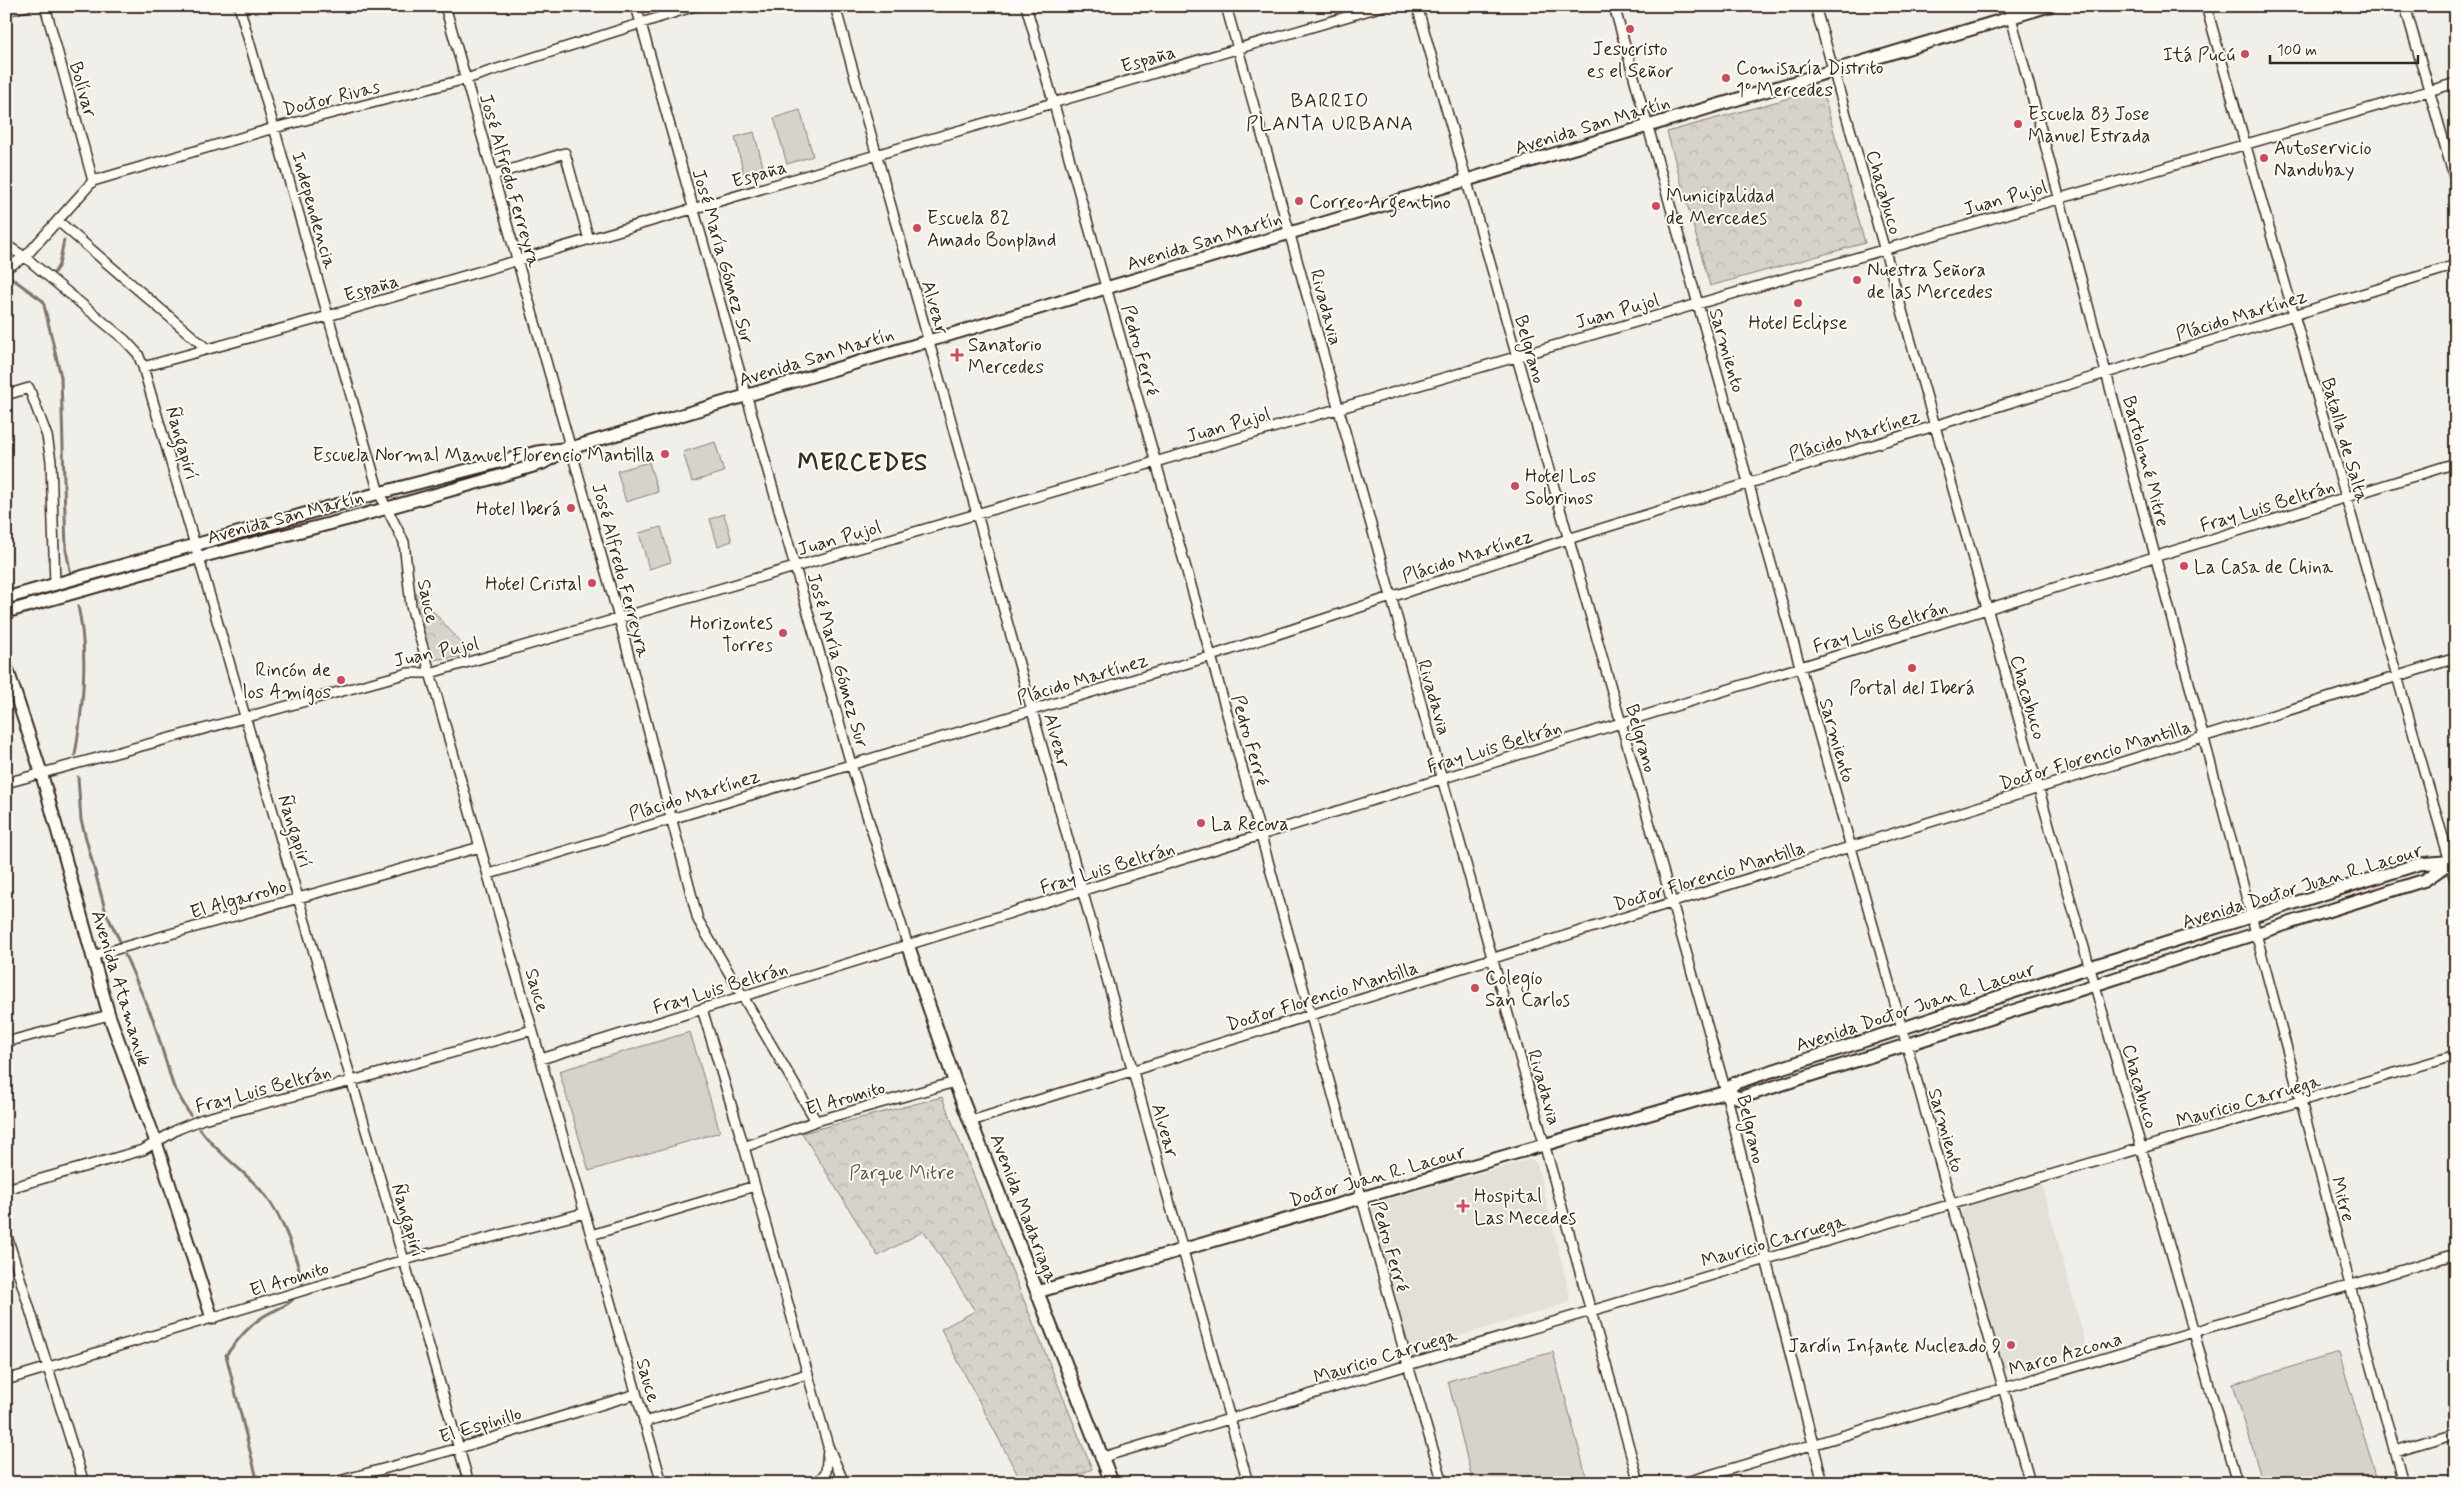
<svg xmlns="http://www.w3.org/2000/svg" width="2462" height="1489" font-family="Mynerve,sans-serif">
	<defs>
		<pattern id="park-crowns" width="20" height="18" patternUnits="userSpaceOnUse" patternTransform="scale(1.25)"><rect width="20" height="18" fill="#d7d2cc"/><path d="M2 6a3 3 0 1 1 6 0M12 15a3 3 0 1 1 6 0" fill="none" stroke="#b9b4af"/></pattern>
	</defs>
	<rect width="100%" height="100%" fill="#f1efea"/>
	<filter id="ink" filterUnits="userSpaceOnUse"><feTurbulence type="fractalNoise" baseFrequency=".02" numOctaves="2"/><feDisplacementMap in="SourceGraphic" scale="10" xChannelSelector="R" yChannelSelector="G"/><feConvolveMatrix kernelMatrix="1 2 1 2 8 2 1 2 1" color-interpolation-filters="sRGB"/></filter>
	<g filter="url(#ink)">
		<!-- built -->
		<path fill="#e3e0da" d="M 1531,1159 L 1537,1164 L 1570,1296 L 1568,1303 L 1420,1348 L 1409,1348 L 1371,1209 L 1377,1202 Z
			M 2042,1183 L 2087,1349 L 2004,1371 L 1960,1216 L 1965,1206 Z"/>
		<!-- grass -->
		<path fill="#d7d2cc" stroke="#897e75" d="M 800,110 L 813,156 L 787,164 L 774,118 Z
			M 754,132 L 764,170 L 744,175 L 735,137 Z
			M 715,442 L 724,472 L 692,482 L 683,452 Z
			M 649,462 L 658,492 L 626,502 L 617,471 Z
			M 724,514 L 732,541 L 718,546 L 710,519 Z
			M 661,527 L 671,562 L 649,569 L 639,533 Z
			M 690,1032 L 720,1132 L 589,1171 L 559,1071 Z
			M 1553,1352 L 1588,1483 L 1473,1483 L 1448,1381 Z
			M 2339,1353 L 2378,1483 L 2263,1483 L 2233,1384 Z"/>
		<!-- park -->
		<path fill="url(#park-crowns)" stroke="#897e75" d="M 1822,89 L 1865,243 L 1710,286 L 1667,132 Z
			M 417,593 L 470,653 L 468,656 L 430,660 L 413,607 Z
			M 942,1097 L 1092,1469 L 1060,1483 L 1022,1483 L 941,1329 L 975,1311 L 924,1231 L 878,1256 L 802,1133 Z"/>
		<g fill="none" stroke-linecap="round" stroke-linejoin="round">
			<!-- stream -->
			<path stroke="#80746b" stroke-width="3" d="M 54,273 L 59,265 L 64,240
				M 6,274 L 43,301 L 61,377 L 66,550 L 71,575
				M 75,755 C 83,708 89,653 78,606
				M 78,777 L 81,820 L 106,913 L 121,943
				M 125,955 L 153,1019 L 173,1085 L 190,1115
				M 200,1129 C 218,1155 246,1171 265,1195 C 283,1217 297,1258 303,1285
				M 258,1483 L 226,1355 C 238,1340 248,1326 264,1316 C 275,1309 290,1306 296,1295"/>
			<defs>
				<path id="minor" d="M 45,6 L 93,181
					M 239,6 L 379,493 L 404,542 L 411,606 L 662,1483
					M 445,6 L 619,618 L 698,920 L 816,1121
					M 636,6 L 851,764 L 908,946
					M 835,6 L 1248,1483
					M 1026,6 L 1211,656 L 1408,1365 L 1443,1483
					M 1226,6 L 1639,1483
					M 1417,6 L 1726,1092 L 1766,1259 L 1823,1483
					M 1614,6 L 2030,1483
					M 1815,6 L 2237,1483
					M 2008,6 L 2403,1483
					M 2206,6 L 2456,883
					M 2405,6 L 2456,184
					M 6,11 L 27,6
					M 493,175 L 565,153 L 589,240
					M 58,221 L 207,349
					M 6,245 L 25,257 L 125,340 L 138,354 L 143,367 L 469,1483
					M 6,268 L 25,257 L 93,181 L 274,128 L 466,79 L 695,6
					M 143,367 L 328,316 L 1383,6
					M 6,395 L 29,388 L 47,436 L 51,461 L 55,585
					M 6,783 L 408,673 L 430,673 L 479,659 L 2456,83
					M 489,874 L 1211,656 L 1568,539 L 2456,265
					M 92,956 L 480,847
					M 702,1009 L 744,1147 L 828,1446 L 844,1483
					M 6,1042 L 109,1015
					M 541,1059 L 2456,463
					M 971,1121 L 2456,658
					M 744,1147 L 816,1121 L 955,1082
					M 6,1189 L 143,1150 L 178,1129 L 203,1119 L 352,1081 L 532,1030
					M 6,1233 L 84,1483
					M 591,1235 L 755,1186
					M 6,1380 L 404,1260 L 584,1213
					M 644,1422 L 808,1374
					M 2395,1451 L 2456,1433
					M 1100,1458 L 1408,1365 L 2456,1055
					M 332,1483 L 459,1448 L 636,1394
					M 817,1483 L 826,1472 L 828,1449
					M 818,1483 L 832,1483
					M 1683,1483 L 2456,1254"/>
				<path id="tertiary" d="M 6,598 L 379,493 L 537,452 L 571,448 L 2049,6
					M 6,612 L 200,557 L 352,518 L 483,481 L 543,463 L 566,450
					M 6,665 L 41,772 L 109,1015 L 156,1142 L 212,1318
					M 1726,1092 L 1735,1083 L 2090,967 L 2419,864 L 2456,861
					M 1726,1092 L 1739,1098 L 2425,880 L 2450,863
					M 1037,1292 L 1726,1092"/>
				<path id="secondary" d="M 908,946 L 955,1082 L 1112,1483"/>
			</defs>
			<!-- minor casing -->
			<use href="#minor" stroke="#3b2a1e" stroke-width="12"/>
			<!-- tertiary casing -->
			<use href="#tertiary" stroke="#3b2a1e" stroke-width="15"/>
			<!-- secondary casing -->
			<use href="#secondary" stroke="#3b2a1e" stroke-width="16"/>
			<!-- minor -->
			<use href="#minor" stroke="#fdfcf7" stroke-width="9"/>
			<!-- tertiary -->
			<use href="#tertiary" stroke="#fdfcf7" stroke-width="11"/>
			<!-- secondary -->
			<use href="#secondary" stroke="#fdfcf7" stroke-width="12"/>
		</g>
	</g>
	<!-- markers -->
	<g fill="#d1495b" stroke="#fdfcf7" stroke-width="2">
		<circle cx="1630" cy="29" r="5"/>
		<circle cx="2245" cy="54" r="5"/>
		<circle cx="1726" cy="78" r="5"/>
		<circle cx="2018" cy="124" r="5"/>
		<circle cx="2264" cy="158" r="5"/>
		<circle cx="1299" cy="201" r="5"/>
		<circle cx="1656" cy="206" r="5"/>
		<circle cx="917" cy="228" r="5"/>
		<circle cx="1857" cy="280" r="5"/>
		<circle cx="1798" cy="303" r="5"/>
		<path d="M954.5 347.5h5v5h5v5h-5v5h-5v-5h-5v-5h5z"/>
		<circle cx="665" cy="454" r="5"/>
		<circle cx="1515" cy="486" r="5"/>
		<circle cx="571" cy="508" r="5"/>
		<circle cx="2184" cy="566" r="5"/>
		<circle cx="592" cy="583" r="5"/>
		<circle cx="783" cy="633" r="5"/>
		<circle cx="1912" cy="668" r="5"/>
		<circle cx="341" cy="680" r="5"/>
		<circle cx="1201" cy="823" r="5"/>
		<circle cx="1475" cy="988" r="5"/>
		<path d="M1460.5 1198.5h5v5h5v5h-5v5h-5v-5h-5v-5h5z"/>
		<circle cx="2011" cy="1345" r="5"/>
	</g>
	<g text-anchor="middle" stroke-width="4" stroke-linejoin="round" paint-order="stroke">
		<!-- poi labels -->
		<g font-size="19" fill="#3b2a1e" stroke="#fdfcf7" text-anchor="start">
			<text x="1630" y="55" text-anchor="middle">Jesucristo<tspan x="1630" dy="22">es el Señor</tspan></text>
			<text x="2235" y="61" text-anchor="end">Itá Pucú</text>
			<text x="1736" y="74">Comisaría Distrito<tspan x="1736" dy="22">1º Mercedes</tspan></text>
			<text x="2028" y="120">Escuela 83 Jose<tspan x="2028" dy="22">Manuel Estrada</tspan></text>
			<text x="2274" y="154">Autoservicio<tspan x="2274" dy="22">Nandubay</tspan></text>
			<text x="1666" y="202">Municipalidad<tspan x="1666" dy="22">de Mercedes</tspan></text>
			<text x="1309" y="208">Correo Argentino</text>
			<text x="927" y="224">Escuela 82<tspan x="927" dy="22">Amado Bonpland</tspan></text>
			<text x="1867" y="276">Nuestra Señora<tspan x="1867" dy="22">de las Mercedes</tspan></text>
			<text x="1798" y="329" text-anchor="middle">Hotel Eclipse</text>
			<text x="968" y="351">Sanatorio<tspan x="968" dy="22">Mercedes</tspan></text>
			<text x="655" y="461" text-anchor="end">Escuela Normal Manuel Florencio Mantilla</text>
			<text x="1525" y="482">Hotel Los<tspan x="1525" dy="22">Sobrinos</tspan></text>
			<text x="561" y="515" text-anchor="end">Hotel Iberá</text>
			<text x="2194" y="573">La Casa de China</text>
			<text x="582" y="590" text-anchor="end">Hotel Cristal</text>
			<text x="773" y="629" text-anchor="end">Horizontes<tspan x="773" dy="22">Torres</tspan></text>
			<text x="331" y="676" text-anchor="end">Rincón de<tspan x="331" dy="22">los Amigos</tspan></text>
			<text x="1912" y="694" text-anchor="middle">Portal del Iberá</text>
			<text x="1211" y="830">La Recova</text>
			<text x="1485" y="984">Colegio<tspan x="1485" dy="22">San Carlos</tspan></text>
			<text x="1474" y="1202">Hospital<tspan x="1474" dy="22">Las Mecedes</tspan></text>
			<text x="2001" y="1352" text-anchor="end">Jardín Infante Nucleado 9</text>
		</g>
		<!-- street labels -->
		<g font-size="19" fill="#3b2a1e" stroke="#fdfcf7">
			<text transform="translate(1148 58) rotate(-16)" y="7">España</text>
			<text transform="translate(84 89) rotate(74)" y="7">Bolívar</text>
			<text transform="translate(331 97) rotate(-14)" y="7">Doctor Rivas</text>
			<text transform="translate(1592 124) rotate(-17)" y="7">Avenida San Martín</text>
			<text transform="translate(759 173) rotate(-16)" y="7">España</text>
			<text transform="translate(511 180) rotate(74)" y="7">José Alfredo Ferreyra</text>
			<text transform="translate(1885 192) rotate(74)" y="7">Chacabuco</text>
			<text transform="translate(2005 197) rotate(-16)" y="7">Juan Pujol</text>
			<text transform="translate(315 210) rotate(74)" y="7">Independencia</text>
			<text transform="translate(1204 240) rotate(-17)" y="7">Avenida San Martín</text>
			<text transform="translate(724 256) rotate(74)" y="7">José María Gómez Sur</text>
			<text transform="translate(371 287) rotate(-16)" y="7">España</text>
			<text transform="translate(936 307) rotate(74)" y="7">Alvear</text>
			<text transform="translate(1327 307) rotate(75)" y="7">Rivadavia</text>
			<text transform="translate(1617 310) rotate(-16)" y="7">Juan Pujol</text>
			<text transform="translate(2241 314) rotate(-17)" y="7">Plácido Martínez</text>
			<text transform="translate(1531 349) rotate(74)" y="7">Belgrano</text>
			<text transform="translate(1141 350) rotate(74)" y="7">Pedro Ferré</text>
			<text transform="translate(1728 350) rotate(74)" y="7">Sarmiento</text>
			<text transform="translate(816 356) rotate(-17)" y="7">Avenida San Martín</text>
			<text transform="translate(1228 424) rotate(-16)" y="7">Juan Pujol</text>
			<text transform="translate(1854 434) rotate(-17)" y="7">Plácido Martínez</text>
			<text transform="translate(2346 440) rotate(74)" y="7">Batalla de Salta</text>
			<text transform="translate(183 443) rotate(74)" y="7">Ñangapirí</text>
			<text transform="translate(2147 461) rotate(75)" y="7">Bartolomé Mitre</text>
			<text transform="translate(2267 505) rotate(-17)" y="7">Fray Luis Beltrán</text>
			<text transform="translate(285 516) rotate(-15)" y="7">Avenida San Martín</text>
			<text transform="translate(839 537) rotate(-16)" y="7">Juan Pujol</text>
			<text transform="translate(1467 555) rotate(-18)" y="7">Plácido Martínez</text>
			<text transform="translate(622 570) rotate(75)" y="7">José Alfredo Ferreyra</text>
			<text transform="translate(429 601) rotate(78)" y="7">Sauce</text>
			<text transform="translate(1880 626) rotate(-17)" y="7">Fray Luis Beltrán</text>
			<text transform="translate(436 651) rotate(-12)" y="7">Juan Pujol</text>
			<text transform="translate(839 660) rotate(74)" y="7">José María Gómez Sur</text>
			<text transform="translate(1082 678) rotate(-17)" y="7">Plácido Martínez</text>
			<text transform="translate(1435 697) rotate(74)" y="7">Rivadavia</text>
			<text transform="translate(2029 697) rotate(74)" y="7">Chacabuco</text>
			<text transform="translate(1642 738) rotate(74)" y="7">Belgrano</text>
			<text transform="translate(1058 740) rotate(75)" y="7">Alvear</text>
			<text transform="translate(1251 740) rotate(74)" y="7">Pedro Ferré</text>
			<text transform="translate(1838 740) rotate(74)" y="7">Sarmiento</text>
			<text transform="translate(1494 746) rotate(-17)" y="7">Fray Luis Beltrán</text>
			<text transform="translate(2095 754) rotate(-17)" y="7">Doctor Florencio Mantilla</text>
			<text transform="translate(694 794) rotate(-17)" y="7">Plácido Martínez</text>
			<text transform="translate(296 831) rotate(73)" y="7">Ñangapirí</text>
			<text transform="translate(1107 867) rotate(-17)" y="7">Fray Luis Beltrán</text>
			<text transform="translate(1709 875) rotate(-17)" y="7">Doctor Florencio Mantilla</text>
			<text transform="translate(2302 885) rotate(-17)" y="7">Avenida Doctor Juan R. Lacour</text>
			<text transform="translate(238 898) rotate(-16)" y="7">El Algarrobo</text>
			<text transform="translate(720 987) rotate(-17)" y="7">Fray Luis Beltrán</text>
			<text transform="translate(122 988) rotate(73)" y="7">Avenida Atamanuk</text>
			<text transform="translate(538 990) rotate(74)" y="7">Sauce</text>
			<text transform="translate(1322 995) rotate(-17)" y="7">Doctor Florencio Mantilla</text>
			<text transform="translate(1915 1006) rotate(-18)" y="7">Avenida Doctor Juan R. Lacour</text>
			<text transform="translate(2141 1086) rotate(74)" y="7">Chacabuco</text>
			<text transform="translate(1545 1087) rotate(74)" y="7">Rivadavia</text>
			<text transform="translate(263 1088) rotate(-15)" y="7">Fray Luis Beltrán</text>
			<text transform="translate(845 1097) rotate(-16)" y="7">El Aromito</text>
			<text transform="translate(2248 1100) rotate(-16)" y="7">Mauricio Carruega</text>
			<text transform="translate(1752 1129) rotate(77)" y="7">Belgrano</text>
			<text transform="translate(1166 1130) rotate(74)" y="7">Alvear</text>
			<text transform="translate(1947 1130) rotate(74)" y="7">Sarmiento</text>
			<text transform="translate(1377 1175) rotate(-16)" y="7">Doctor Juan R. Lacour</text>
			<text transform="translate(2344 1199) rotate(75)" y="7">Mitre</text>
			<text transform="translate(1025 1208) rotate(69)" y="7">Avenida Madariaga</text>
			<text transform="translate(409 1220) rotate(74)" y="7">Ñangapirí</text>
			<text transform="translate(1773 1240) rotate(-16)" y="7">Mauricio Carruega</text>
			<text transform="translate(1391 1246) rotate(74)" y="7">Pedro Ferré</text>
			<text transform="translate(289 1278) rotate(-17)" y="7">El Aromito</text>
			<text transform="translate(2065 1353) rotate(-16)" y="7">Marco Azcona</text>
			<text transform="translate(1385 1355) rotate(-17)" y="7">Mauricio Carruega</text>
			<text transform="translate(649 1380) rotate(74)" y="7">Sauce</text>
			<text transform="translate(480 1424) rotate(-17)" y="7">El Espinillo</text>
		</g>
		<!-- park labels -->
		<g font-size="19" fill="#62544a" stroke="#fdfcf7">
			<text x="902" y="1179">Parque Mitre</text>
		</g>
		<!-- neighbourhood labels -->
		<g font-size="20" letter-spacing="1" fill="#3b2a1e" stroke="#fdfcf7">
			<text x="1330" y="107">BARRIO<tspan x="1330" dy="23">PLANTA URBANA</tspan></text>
		</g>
		<!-- district labels -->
		<g font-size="24" font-weight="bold" letter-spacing="1" fill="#3b2a1e" stroke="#fdfcf7">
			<text x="863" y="470">MERCEDES</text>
		</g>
	</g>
	<!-- margin -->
	<rect width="2462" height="1489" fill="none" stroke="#fdfcf7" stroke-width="25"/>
	<rect x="12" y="12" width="2437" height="1464" fill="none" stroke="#3b2a1e" stroke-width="2" filter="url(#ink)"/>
	<!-- scale -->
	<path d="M2270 55v8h148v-8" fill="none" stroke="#3b2a1e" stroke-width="2.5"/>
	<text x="2277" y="55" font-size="15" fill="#3b2a1e" stroke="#fdfcf7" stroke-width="4" paint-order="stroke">100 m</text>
</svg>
